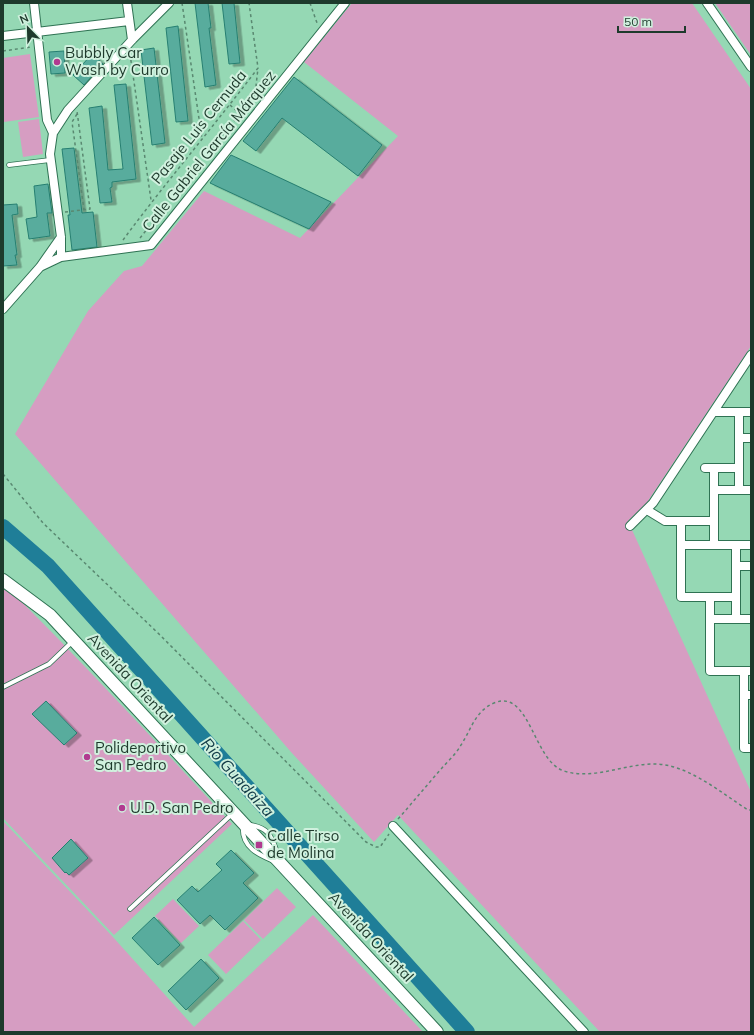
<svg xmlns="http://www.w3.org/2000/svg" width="754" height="1035" font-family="Mulish,sans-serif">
	<defs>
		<filter id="shadow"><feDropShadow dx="4.5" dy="2.5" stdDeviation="0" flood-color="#0004"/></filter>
	</defs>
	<rect width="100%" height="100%" fill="#95d8b4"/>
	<!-- green -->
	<path fill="#d69dc2" d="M 352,3 L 692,3 L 751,89 L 751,346 L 646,504 L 628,521 L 751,792 L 751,1032 L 600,1032 L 398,815 L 374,842 L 291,752 L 15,434 L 88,311 L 124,271 L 142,266 L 204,191 L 300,238 L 398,136 L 304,62 Z
		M 715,3 L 751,3 L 751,55 Z
		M 30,54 L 39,117 L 4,122 L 3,58 Z
		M 39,119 L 43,154 L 23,157 L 18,122 Z
		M 3,589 L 13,593 C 88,668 160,746 232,824 L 114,935 L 3,818 Z
		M 3,821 L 112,936 L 194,1027 L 313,915 L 423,1032 L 3,1032 Z
		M 277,888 L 296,907 L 263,939 L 244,920 Z
		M 173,899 L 199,926 L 181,943 L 155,916 Z
		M 243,921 L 261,940 L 226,974 L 208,955 Z"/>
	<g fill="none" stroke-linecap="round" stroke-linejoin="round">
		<!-- river -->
		<path stroke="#1f7e98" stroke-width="16" d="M 3,527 L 48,566 L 467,1032"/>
	</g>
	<!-- building -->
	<path fill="#59ac9d" stroke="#267f71" filter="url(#shadow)" d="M 195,3 L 208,3 L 211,28 L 209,28 L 216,85 L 205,87 Z
		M 222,3 L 234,3 L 240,63 L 229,64 Z
		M 178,26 L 188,121 L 176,122 L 166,28 Z
		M 154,48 L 165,143 L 152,145 L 141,50 Z
		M 64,51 L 65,73 L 51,74 L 49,52 Z
		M 92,54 L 103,64 L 84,85 L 73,75 Z
		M 294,77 L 382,145 L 358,176 L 282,118 L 256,151 L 243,141 Z
		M 126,84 L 136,179 L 112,182 L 112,187 L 110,188 L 112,202 L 100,203 L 89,108 L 102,106 L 108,170 L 123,169 L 114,85 Z
		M 74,148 L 82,213 L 93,212 L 97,247 L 72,250 L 68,215 L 70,215 L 62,149 Z
		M 231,155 L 293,184 L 331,202 L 309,229 L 210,183 Z
		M 48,184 L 52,213 L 47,213 L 50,236 L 29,239 L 26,219 L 37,217 L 34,186 Z
		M 17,204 L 18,214 L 12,215 L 17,255 L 15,255 L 17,265 L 3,266 L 3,205 Z
		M 46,701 L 77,733 L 64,745 L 32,714 Z
		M 71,839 L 88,858 L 69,875 L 66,872 L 65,873 L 52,858 Z
		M 231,850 L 254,873 L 243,883 L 258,898 L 225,930 L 210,915 L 200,924 L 177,900 L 192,886 L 198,892 L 222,870 L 216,864 Z
		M 154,917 L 180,945 L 158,965 L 132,938 Z
		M 201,959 L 219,978 L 186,1010 L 168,991 Z"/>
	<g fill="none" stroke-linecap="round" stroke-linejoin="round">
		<defs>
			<path id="lane" d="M 9,165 L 50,160
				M 3,687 L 49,664 L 73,641
				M 243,824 C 273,826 272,839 281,864 C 261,856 240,849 243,824 Z
				M 130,909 L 232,814"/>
			<path id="street" d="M 34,3 L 47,120 L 53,133
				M 127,3 L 132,40
				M 707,3 L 751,67
				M 3,36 L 129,21
				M 61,257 L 61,237 L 50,154 L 53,133 L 68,110 L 132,40 L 169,3
				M 40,267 L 61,257 L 151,245 L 345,3
				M 3,309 L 40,267 L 61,237
				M 714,412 L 751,412
				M 739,412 L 739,438 L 751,438
				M 705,468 L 739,468 L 739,490
				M 739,468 L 739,438
				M 714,490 L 751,490
				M 647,510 L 665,521 L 714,521
				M 681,521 L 681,597 L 736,597 L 736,619
				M 630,526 L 653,503 L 751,355
				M 681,545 L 751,545
				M 714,545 L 714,469
				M 736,566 L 751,566
				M 710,597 L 710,671 L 751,671
				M 736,597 L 736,545
				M 710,619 L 751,619
				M 744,671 L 744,695 L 751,695
				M 744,695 L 744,748 L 751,748
				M 393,826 L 584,1032"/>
			<path id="secondary" d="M 3,580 L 50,615 L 437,1032"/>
		</defs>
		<!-- lane casing -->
		<use href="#lane" stroke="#2f7253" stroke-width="5.5"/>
		<!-- street casing -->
		<use href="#street" stroke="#2f7253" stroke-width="10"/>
		<!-- secondary casing -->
		<use href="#secondary" stroke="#2f7253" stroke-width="14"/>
		<!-- path -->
		<path stroke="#598870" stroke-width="1.5" stroke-dasharray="3 3" stroke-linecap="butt" d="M 182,3 L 202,139
			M 310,3 L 317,23
			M 3,51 L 31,47
			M 130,54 L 151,200
			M 230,105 L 240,114
			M 77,114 L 72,122 L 84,210
			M 65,212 L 90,209 L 77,111
			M 140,238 L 255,95 L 258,68
			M 123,240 C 166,182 214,126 258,68 L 249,3
			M 3,474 L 43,523 L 160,635 L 366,842 L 376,847 L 380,847 L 389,834
			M 398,819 C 413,802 427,785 442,768 C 448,761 456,754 461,745 C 471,730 475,711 494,703 C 530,688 533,761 564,771 C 592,780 622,765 651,764 C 685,762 720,792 748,810 L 751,810"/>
		<!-- lane -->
		<use href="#lane" stroke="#fff" stroke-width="4"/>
		<!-- street -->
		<use href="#street" stroke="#fff" stroke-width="8"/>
		<!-- secondary -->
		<use href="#secondary" stroke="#fff" stroke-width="12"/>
	</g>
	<!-- markers -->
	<g fill="#b13a90" stroke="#d0f1de" stroke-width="1.5">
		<circle cx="57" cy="62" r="4"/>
		<circle cx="87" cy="757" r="4"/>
		<circle cx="122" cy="808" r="4"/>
		<rect x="255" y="841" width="8" height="8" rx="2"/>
	</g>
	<g text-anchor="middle" stroke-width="4" stroke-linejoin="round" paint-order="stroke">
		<!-- poi labels -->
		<g font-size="15" fill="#1e3a2c" stroke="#d0f1de" text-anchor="start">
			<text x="65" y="58">Bubbly Car<tspan x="65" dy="17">Wash by Curro</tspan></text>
			<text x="95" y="753">Polideportivo<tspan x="95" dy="17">San Pedro</tspan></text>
			<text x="130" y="813">U.D. San Pedro</text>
			<text x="267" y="841">Calle Tirso<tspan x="267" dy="17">de Molina</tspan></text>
		</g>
		<!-- street labels -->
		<g font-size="15" fill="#1e3a2c" stroke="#d0f1de">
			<text transform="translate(199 127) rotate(-51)" y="5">Pasaje Luis Cernuda</text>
			<text transform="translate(209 151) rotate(-51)" y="5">Calle Gabriel García Márquez</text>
			<text transform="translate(130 678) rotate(47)" y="5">Avenida Oriental</text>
			<text transform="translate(371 937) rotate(47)" y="5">Avenida Oriental</text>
		</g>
		<!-- water labels -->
		<g font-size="16" font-style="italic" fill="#123a46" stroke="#d0f1de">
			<text transform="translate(238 777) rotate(48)" y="6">Rio Guadaiza</text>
		</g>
	</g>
	<!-- border -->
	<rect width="754" height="1035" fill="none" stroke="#1e3a2c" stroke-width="8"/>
	<!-- north arrow -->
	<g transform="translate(28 28) rotate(337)" stroke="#d0f1de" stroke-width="3" paint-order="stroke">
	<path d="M0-3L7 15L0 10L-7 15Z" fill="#1e3a2c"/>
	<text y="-6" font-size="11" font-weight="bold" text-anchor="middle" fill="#1e3a2c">N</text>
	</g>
	<!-- scale -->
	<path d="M618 26v6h67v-6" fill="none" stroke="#1e3a2c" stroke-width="2"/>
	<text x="624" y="26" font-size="12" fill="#1e3a2c" stroke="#d0f1de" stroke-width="3" paint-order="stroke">50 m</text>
</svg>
